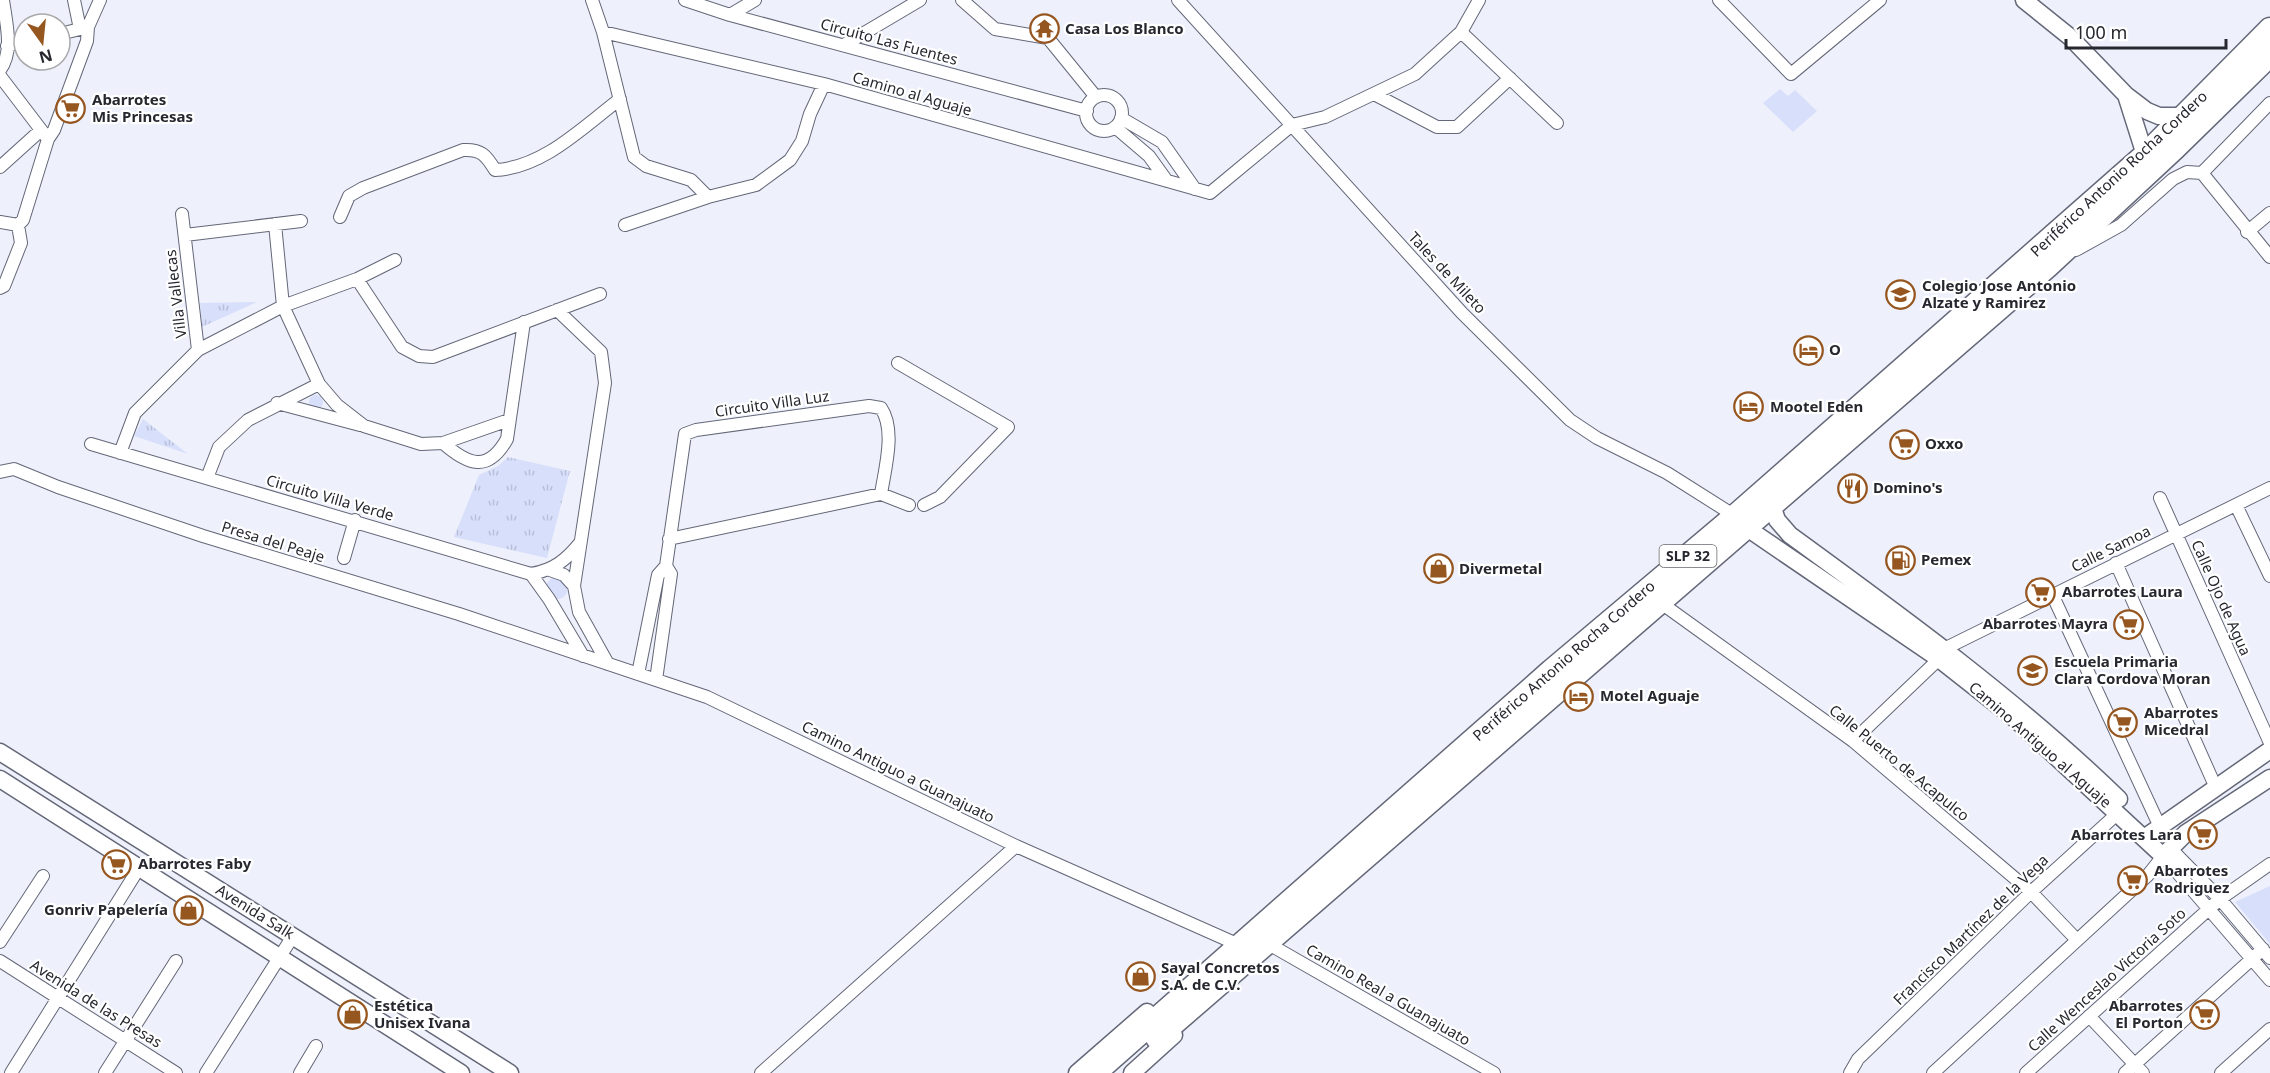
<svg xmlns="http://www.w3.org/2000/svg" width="2270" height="1073" font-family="'Noto Sans',sans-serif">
	<defs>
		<pattern id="park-tufts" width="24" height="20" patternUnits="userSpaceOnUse" patternTransform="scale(1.5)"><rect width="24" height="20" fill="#d8dffb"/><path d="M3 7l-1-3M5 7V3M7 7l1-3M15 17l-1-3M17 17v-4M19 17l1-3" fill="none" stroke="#b9bfd7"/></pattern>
	</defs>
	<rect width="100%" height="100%" fill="#eef1fc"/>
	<!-- green -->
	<path fill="#d8dffb" d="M 1780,89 L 1788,96 L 1795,90 L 1817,111 L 1793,132 L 1763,103 Z
		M309 402a7 7 0 1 1 14 0a7 7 0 1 1-14 0Z
		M546 588a11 11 0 1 1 22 0a11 11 0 1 1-22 0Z
		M 2270,886 L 2270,944 L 2235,902 Z"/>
	<!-- park -->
	<path fill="url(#park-tufts)" d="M 257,302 L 202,327 L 200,303 Z
		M 143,419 L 188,454 L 134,436 Z
		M 508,457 L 570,471 L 547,558 L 454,537 L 479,475 L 498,466 Z"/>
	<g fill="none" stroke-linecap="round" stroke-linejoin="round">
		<defs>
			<path id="street" d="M 74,0 L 80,29
				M 592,0 L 603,32 L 634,157 L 646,166 L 691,180 L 708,197
				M 685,0 L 730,15 L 1087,111
				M 962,0 L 995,29 L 1048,38 L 1096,97
				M 1178,0 L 1462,313 L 1570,420 L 1597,438 L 1667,473 L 1735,516
				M 1719,0 L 1791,74 L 1880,0
				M 730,15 L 755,0
				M 603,32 L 824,84 L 1210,193 L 1292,125 L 1325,117 L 1415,74 L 1461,32 L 1479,0
				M 1461,32 L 1557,123
				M 60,34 L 88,27 L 100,0
				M 844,45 L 920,0
				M 7,46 L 24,42
				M 0,70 C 14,52 6,22 3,0
				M 0,76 L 48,139
				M 1374,94 L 1437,127 L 1457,127 L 1510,78
				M1086 113a18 18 0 1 1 36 0a18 18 0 1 1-36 0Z
				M 1121,118 L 1162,142 L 1195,189
				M 1115,127 L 1149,156 L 1167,181
				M 0,167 L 41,130
				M 2202,173 L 2270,257
				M 2202,173 L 2270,103
				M 182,214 L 198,350
				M 340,217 L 349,196 L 363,188 L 463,150 C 481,149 486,155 495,170 C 543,168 583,127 620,99
				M 0,222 L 18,225 L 23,220 L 48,139 L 54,130 L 87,41 L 88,27
				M 275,224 L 283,306 L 319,384 L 337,405 L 364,426 L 421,444 L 443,443 L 509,420
				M 625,225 L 708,197 L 756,185 L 790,160 L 802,141 L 810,114 L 824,84
				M 2247,232 L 2270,213
				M 185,235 L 301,221
				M 2076,250 L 2121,225 L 2173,179 L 2187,172 L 2202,173
				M 357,279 L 402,347 L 419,356 L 433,357 L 600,294
				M 0,288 L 4,286 L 21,243 L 18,225
				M 557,310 L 601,352 L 605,383 L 574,586 L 579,612 L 608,664
				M 898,363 L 1008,427 L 940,497 L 924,505
				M 277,403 L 360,425
				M 443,443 C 468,465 488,473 507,439 L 524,322
				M 91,444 L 531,574 C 554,570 566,560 580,543
				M 120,453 L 135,413 L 198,350 L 283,306 L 357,279 L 395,260
				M 0,472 L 14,469 L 58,487 L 203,536 L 459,614 L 707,697 L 1016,846 L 1239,945
				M 207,478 L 219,447 L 248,420 L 319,384
				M 2160,498 L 2270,743
				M 2236,505 L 2270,576
				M 669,539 L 881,494 L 909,505
				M 344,558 L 355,520
				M 2116,563 L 2216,788
				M 550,570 L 564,575 L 574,586
				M 531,574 L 549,599 L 583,656
				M 2052,594 L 2160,827
				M 1661,603 L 1853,741 L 2031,892 L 2077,940
				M 638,674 L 658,575 L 666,566 L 685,434 L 696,430 L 869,406 L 881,408 C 896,430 885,468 881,494
				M 656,680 L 671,574 L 666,566
				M 1853,741 L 1939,659 L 1946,648 L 2270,488
				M 2170,848 L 2220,899 L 2270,958
				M 0,942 L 43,876
				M 1267,943 L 1494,1073
				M 0,961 L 176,1073
				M 2089,1016 L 2143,1073
				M 11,1073 L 139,868
				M 105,1073 L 176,961
				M 206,1073 L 293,936
				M 300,1073 L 316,1046
				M 761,1073 L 1016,846
				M 1850,1073 L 1858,1059 L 2031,892 L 2118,813
				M 1933,1073 L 2148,875 L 2163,856 L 2270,980
				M 2026,1073 L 2220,899 L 2270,864
				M 2125,1073 L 2263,949
				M 2221,1073 L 2270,1029"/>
			<path id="secondary" d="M 2024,0 L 2070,37 L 2126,95 L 2147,111 L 2159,116 L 2185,116
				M 2126,95 L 2145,155
				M 1772,505 L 1777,520 L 1790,535 C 1904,618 2018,701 2119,799
				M 1747,528 L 1939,659 L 2014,718 L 2163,856 L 2186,833 L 2270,778
				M 0,752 L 510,1073
				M 0,779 L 461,1073
				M 2144,838 L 2270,750
				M 1077,1073 L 1147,1012
				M 1132,1073 L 1174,1035"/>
			<path id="highway" d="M 1157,1038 L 2048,266 L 2175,148 L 2270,55
				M 1095,1073 L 1551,671 L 1735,516 L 2145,155 L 2270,29"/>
		</defs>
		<!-- street casing -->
		<use href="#street" stroke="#636777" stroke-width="14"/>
		<!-- secondary casing -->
		<use href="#secondary" stroke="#636777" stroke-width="19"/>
		<!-- highway casing -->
		<use href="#highway" stroke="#636777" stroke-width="25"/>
		<!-- street -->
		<use href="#street" stroke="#fff" stroke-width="12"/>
		<!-- secondary -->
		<use href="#secondary" stroke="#fff" stroke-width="16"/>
		<!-- highway -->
		<use href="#highway" stroke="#fff" stroke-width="22"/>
	</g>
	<!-- icons -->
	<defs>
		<symbol id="temple-ring" viewBox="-11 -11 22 22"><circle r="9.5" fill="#fff" stroke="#965620" stroke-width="1.5"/><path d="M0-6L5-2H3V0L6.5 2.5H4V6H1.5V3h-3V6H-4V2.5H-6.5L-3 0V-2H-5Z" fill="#965620"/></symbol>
		<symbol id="supermarket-ring" viewBox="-11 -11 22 22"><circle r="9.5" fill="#fff" stroke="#965620" stroke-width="1.5"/><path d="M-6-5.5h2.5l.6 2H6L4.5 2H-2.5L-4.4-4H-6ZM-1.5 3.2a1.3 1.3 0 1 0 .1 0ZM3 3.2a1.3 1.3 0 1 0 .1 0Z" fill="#965620"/></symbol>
		<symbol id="school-ring" viewBox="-11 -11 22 22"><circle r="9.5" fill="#fff" stroke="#965620" stroke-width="1.5"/><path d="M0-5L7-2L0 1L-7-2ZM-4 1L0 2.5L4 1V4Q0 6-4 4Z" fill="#965620"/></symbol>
		<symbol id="hotel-ring" viewBox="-11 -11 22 22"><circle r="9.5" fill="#fff" stroke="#965620" stroke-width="1.5"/><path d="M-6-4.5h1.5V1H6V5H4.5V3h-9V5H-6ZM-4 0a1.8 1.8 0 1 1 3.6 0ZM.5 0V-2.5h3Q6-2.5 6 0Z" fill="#965620"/></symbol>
		<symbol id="restaurant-ring" viewBox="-11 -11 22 22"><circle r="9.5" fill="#fff" stroke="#965620" stroke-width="1.5"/><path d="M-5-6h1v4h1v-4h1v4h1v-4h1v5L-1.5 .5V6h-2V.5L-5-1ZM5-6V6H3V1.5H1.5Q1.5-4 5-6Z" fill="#965620"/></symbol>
		<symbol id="fuel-ring" viewBox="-11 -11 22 22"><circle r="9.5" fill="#fff" stroke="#965620" stroke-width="1.5"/><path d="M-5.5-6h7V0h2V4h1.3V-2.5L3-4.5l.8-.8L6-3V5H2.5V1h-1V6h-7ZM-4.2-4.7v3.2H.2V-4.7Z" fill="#965620"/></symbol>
		<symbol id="shop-ring" viewBox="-11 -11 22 22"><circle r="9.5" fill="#fff" stroke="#965620" stroke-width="1.5"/><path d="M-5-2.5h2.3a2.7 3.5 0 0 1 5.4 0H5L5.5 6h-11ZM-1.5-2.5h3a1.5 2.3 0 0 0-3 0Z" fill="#965620"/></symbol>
	</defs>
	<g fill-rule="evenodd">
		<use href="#temple-ring" x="1028" y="12" width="33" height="33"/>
		<use href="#supermarket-ring" x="54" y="92" width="33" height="33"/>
		<use href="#school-ring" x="1884" y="278" width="33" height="33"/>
		<use href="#hotel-ring" x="1792" y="334" width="33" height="33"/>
		<use href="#hotel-ring" x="1732" y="390" width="33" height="33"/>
		<use href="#supermarket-ring" x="1888" y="428" width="33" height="33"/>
		<use href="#restaurant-ring" x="1836" y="472" width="33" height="33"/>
		<use href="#fuel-ring" x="1884" y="544" width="33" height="33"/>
		<use href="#shop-ring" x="1422" y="552" width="33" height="33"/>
		<use href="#supermarket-ring" x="2024" y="576" width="33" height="33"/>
		<use href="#supermarket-ring" x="2112" y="608" width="33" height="33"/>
		<use href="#school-ring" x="2016" y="654" width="33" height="33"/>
		<use href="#hotel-ring" x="1562" y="680" width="33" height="33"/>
		<use href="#supermarket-ring" x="2106" y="706" width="33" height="33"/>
		<use href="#supermarket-ring" x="2186" y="818" width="33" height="33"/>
		<use href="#supermarket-ring" x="100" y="848" width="33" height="33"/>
		<use href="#supermarket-ring" x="2116" y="864" width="33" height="33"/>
		<use href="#shop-ring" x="172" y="894" width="33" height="33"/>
		<use href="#shop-ring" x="1124" y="960" width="33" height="33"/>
		<use href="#shop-ring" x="336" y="998" width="33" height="33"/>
		<use href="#supermarket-ring" x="2188" y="998" width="33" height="33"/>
	</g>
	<g text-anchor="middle" stroke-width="4.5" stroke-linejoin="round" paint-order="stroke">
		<!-- shield labels -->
		<rect fill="#fff" stroke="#68686d" stroke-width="1.5" x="1659.5" y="545" width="57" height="22" rx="4.5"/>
		<g font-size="14" font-weight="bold" fill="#27282f">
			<text x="1688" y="561">SLP 32</text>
		</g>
		<!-- poi labels -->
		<g font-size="15" font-weight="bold" fill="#27282f" stroke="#fff" text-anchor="start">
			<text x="1065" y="34">Casa Los Blanco</text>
			<text x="92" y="105">Abarrotes<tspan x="92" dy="17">Mis Princesas</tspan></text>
			<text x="1922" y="291">Colegio Jose Antonio<tspan x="1922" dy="17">Alzate y Ramirez</tspan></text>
			<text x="1829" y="355">O</text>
			<text x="1770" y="412">Mootel Eden</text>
			<text x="1925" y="449">Oxxo</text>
			<text x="1873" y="493">Domino's</text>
			<text x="1921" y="565">Pemex</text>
			<text x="1459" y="574">Divermetal</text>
			<text x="2062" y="597">Abarrotes Laura</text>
			<text x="2108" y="629" text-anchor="end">Abarrotes Mayra</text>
			<text x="2054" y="667">Escuela Primaria<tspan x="2054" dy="17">Clara Cordova Moran</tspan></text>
			<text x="1600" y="701">Motel Aguaje</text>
			<text x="2144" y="718">Abarrotes<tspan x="2144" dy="17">Micedral</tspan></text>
			<text x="2182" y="840" text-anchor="end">Abarrotes Lara</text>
			<text x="138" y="869">Abarrotes Faby</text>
			<text x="2154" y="876">Abarrotes<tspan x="2154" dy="17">Rodriguez</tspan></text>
			<text x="168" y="915" text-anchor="end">Gonriv Papelería</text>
			<text x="1161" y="973">Sayal Concretos<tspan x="1161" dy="17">S.A. de C.V.</tspan></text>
			<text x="374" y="1011">Estética<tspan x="374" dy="17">Unisex Ivana</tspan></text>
			<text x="2183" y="1011" text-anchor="end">Abarrotes<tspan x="2183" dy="17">El Porton</tspan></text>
		</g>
		<!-- street labels -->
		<g font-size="15" fill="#27282f" stroke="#fff">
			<text transform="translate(889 42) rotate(15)" y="5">Circuito Las Fuentes</text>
			<text transform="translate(912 94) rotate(16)" y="5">Camino al Aguaje</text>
			<text transform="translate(2119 174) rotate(-43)" y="5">Periférico Antonio Rocha Cordero</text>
			<text transform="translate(1447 273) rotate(47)" y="5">Tales de Mileto</text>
			<text transform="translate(176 294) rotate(-97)" y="5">Villa Vallecas</text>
			<text transform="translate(772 404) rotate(-8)" y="5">Circuito Villa Luz</text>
			<text transform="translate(330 498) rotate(16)" y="5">Circuito Villa Verde</text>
			<text transform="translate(273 542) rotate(17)" y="5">Presa del Peaje</text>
			<text transform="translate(2111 549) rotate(-26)" y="5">Calle Samoa</text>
			<text transform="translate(2221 598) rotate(66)" y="5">Calle Ojo de Agua</text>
			<text transform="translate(1564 661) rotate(-41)" y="5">Periférico Antonio Rocha Cordero</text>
			<text transform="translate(2040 745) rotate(41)" y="5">Camino Antiguo al Aguaje</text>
			<text transform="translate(1899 763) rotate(39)" y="5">Calle Puerto de Acapulco</text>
			<text transform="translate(898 772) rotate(26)" y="5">Camino Antiguo a Guanajuato</text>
			<text transform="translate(255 912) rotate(32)" y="5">Avenida Salk</text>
			<text transform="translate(1971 930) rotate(-44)" y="5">Francisco Martínez de la Vega</text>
			<text transform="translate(2107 980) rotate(-42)" y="5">Calle Wenceslao Victoria Soto</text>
			<text transform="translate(1388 995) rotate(30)" y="5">Camino Real a Guanajuato</text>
			<text transform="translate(96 1004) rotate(32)" y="5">Avenida de las Presas</text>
		</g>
	</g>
	<!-- north arrow -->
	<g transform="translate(42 42) rotate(165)"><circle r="28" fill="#ffffff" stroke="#a9a9ac" stroke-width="1.5"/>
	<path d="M0-4.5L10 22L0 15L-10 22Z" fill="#965620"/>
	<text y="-9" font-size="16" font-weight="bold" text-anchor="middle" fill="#27282f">N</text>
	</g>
	<!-- scale -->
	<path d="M2066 39v9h160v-9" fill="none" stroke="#27282f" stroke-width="3"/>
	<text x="2075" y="39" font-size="18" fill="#27282f" stroke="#ffffff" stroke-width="4.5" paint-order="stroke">100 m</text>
</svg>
